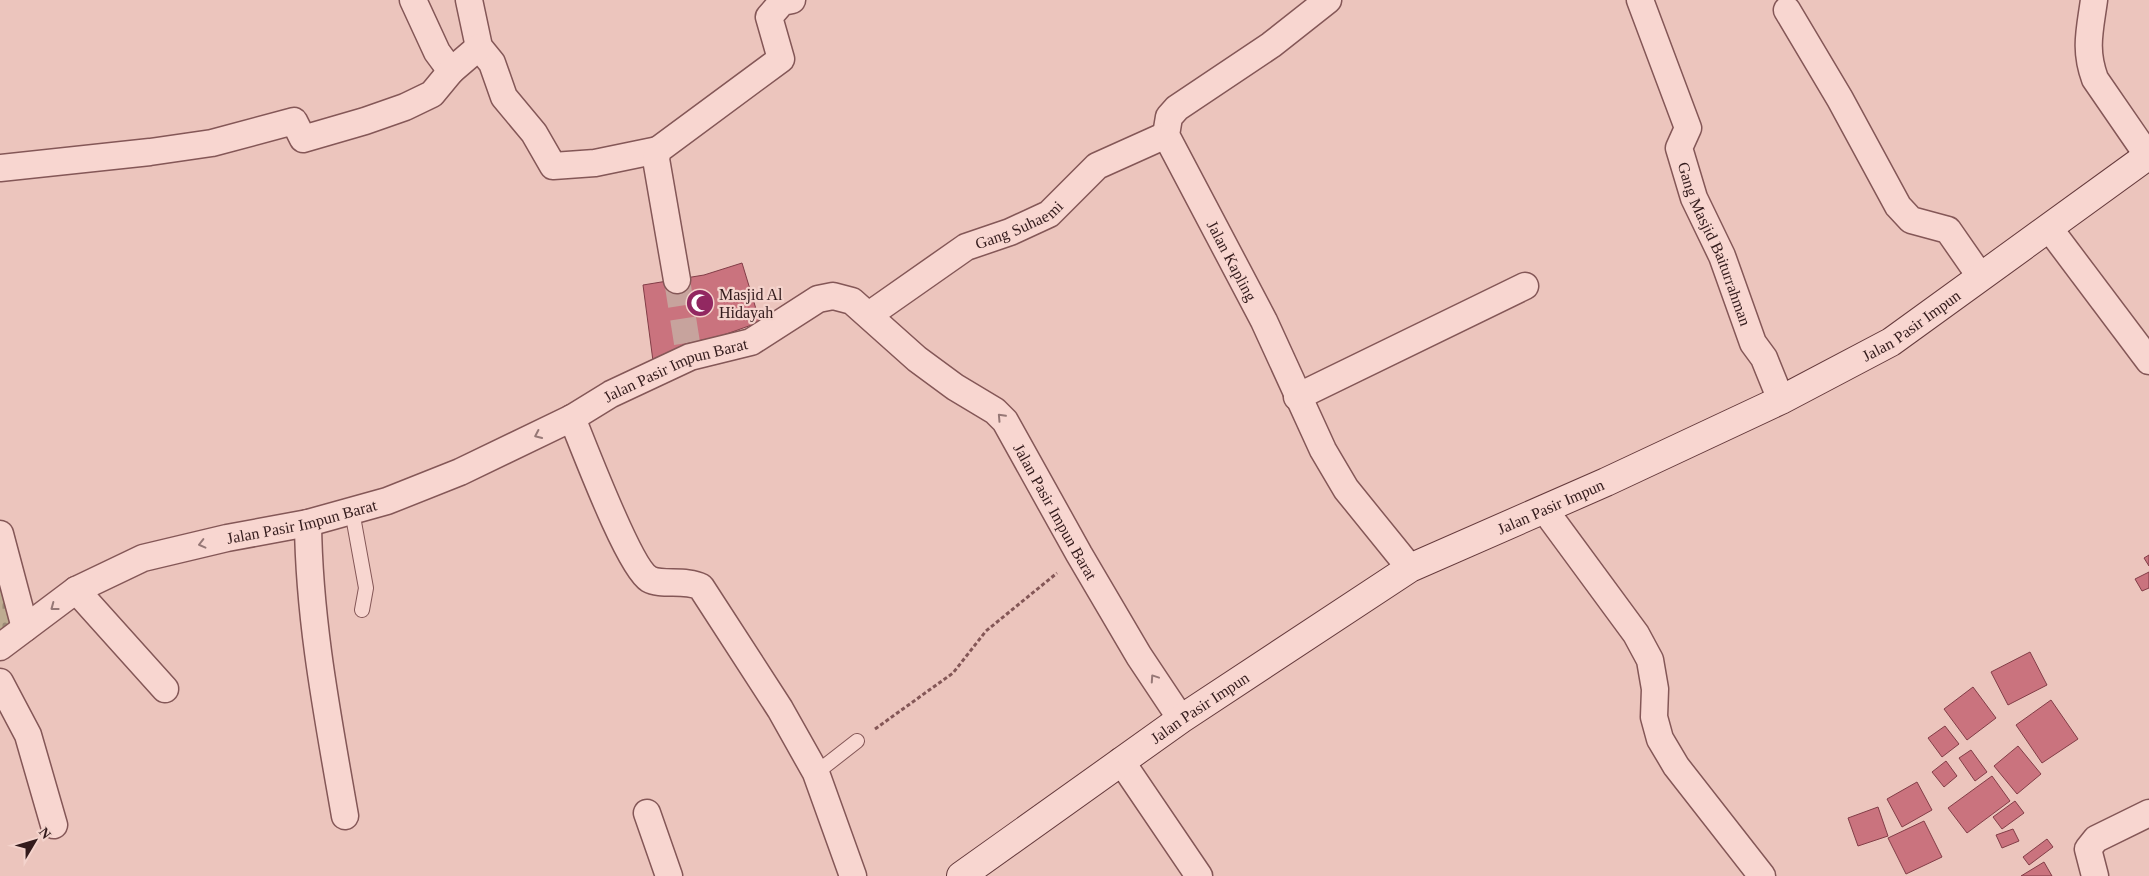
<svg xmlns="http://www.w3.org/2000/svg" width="2149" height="876" font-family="Georgia,serif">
	<defs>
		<pattern id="cemetery-stones" width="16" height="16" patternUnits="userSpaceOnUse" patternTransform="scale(1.25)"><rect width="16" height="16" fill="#beac91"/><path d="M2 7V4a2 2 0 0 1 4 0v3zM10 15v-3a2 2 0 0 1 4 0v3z" fill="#9b8b76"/></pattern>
	</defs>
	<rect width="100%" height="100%" fill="#ecc5bd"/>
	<!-- cemetery -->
	<path fill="url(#cemetery-stones)" d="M 0,575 L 13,620 L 0,630 Z"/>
	<!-- building -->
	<path fill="#ca737e" stroke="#823d47" d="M 742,263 L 760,322 L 718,337 L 687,343 L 653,361 L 643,285 L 704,275 Z
		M 2149,555 L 2149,566 L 2144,558 Z
		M 2149,572 L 2149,588 L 2142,591 L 2135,579 Z
		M 2030,652 L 2047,685 L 2008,705 L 1991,672 Z
		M 1973,687 L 1996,718 L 1967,740 L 1944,709 Z
		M 2051,700 L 2078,739 L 2042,763 L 2016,725 Z
		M 1945,726 L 1959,744 L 1942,757 L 1928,738 Z
		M 2018,746 L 2041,774 L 2017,794 L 1994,766 Z
		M 1971,750 L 1987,772 L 1975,781 L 1959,758 Z
		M 1946,761 L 1957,776 L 1944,787 L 1932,772 Z
		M 1992,776 L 2010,801 L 1967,833 L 1948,808 Z
		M 1917,782 L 1932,810 L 1902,827 L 1887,799 Z
		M 2015,801 L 2024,813 L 2002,829 L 1993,817 Z
		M 1878,807 L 1888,836 L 1858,846 L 1848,818 Z
		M 1924,821 L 1942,857 L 1906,874 L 1888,838 Z
		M 2013,829 L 2019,841 L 2002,848 L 1996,835 Z
		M 2047,839 L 2053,847 L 2029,865 L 2023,857 Z
		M 2044,862 L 2052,876 L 2021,876 Z"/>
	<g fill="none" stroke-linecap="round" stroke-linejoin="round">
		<!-- street-tunnel -->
		<path stroke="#c7a39d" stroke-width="26" stroke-dasharray="26 13" stroke-linecap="butt" d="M 677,280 L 687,343"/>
		<defs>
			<path id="lane" d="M 352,511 L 366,588 L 362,610
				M 816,773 L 857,741"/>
			<g id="street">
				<path d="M 413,0 L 437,52 L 451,71"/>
				<path d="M 469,0 L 479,47 L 492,63 L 504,97 L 534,133 L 553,166 L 595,163 L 658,150"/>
				<path id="s1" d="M 1328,0 L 1271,45 L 1177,108 L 1169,117 L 1166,135 L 1264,321 L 1323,450 L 1346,489 L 1410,568"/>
				<path id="s2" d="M 1640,0 L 1688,128 L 1679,148 L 1694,198 L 1722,256 L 1753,343 L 1764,358 L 1781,400"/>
				<path d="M 2094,0 C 2090,30 2084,49 2095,79 L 2148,156"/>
				<path d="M 1787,10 L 1840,99 L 1898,206 L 1911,220 L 1948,230 L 1980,276"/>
				<path d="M 0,168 L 150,152 L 212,143 L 294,121 L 303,139 L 365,121 L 405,107 L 432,94 L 451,71 L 479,47"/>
				<path d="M 2049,228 L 2149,361"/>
				<path d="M 677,280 L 656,159 L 658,150 L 781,59 L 769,17 L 782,2 L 792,0"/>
				<path id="s3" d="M 869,315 L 966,247 L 1010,232 L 1049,214 L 1097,166 L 1166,135"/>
				<path d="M 1297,397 L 1525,286"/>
				<path d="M 572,418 C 584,447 629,567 649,579 C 661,586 686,579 701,587 L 780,709 L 816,773 L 853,876"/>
				<path d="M 1544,509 L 1636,634 L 1650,660 L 1655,689 L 1654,717 L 1660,739 L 1676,766 L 1762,876"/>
				<path d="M 308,523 C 309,622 328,718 345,816"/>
				<path d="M 0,534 L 25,628"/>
				<path d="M 76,590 L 165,689"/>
				<path id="s4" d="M 0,647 L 76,590 L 143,558 L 227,538 L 308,523 L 387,501 L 460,472 L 572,418 L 611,394 L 690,357 L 751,342 L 818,299 L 833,296 L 852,301 L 917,359 L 955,387 L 995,411 L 1005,421 L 1079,554 L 1139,656 L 1181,719"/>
				<path d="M 0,682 L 28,735 L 54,825"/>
				<path d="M 1121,761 L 1199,876"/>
				<path d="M 647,813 L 669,876"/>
				<path d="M 2095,876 L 2088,849 L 2096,839 L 2149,813"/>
			</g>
			<g id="secondary">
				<path id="s5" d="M 961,876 L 1181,719 L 1410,568 L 1606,482 L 1781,400 L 1891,342 L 2149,155"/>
			</g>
		</defs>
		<!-- lane casing -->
		<use href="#lane" stroke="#845757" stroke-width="16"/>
		<!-- street casing -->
		<use href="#street" stroke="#845757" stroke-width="29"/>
		<!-- secondary casing -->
		<use href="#secondary" stroke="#653a3c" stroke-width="30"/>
		<!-- path -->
		<path stroke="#845757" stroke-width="3" stroke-dasharray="4 2.5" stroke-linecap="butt" d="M 875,729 L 953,673 L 986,631 L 1057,573"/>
		<!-- lane -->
		<use href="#lane" stroke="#f8d6d0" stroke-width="14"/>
		<!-- street -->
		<use href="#street" stroke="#f8d6d0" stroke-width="26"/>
		<!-- secondary -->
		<use href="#secondary" stroke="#f8d6d0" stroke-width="28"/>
	</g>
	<!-- one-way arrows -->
	<defs><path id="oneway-chevron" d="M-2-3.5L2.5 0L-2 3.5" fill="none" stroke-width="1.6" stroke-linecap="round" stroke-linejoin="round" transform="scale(1.25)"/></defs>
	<g stroke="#967876">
		<use href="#oneway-chevron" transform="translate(1001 417) rotate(-133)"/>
		<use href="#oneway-chevron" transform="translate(538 435) rotate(155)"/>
		<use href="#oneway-chevron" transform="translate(202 544) rotate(166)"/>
		<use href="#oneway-chevron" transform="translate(54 607) rotate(143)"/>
		<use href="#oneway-chevron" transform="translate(1154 678) rotate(-124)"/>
	</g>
	<!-- icons -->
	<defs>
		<symbol id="mosque-disc" viewBox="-11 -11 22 22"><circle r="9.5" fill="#922861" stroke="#f4d3cc"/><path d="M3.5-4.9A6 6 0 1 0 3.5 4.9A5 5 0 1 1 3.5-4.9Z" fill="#fff"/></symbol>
	</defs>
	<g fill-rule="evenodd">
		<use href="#mosque-disc" x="684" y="287" width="32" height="32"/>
	</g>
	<g text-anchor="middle" stroke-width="4.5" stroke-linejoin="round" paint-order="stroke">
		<!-- street labels -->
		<g font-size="16" fill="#331b1c" stroke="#f4d3cc">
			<text dy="6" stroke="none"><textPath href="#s3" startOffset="176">Gang Suhaemi</textPath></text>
			<text dy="6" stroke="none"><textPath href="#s2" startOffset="261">Gang Masjid Baiturrahman</textPath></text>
			<text dy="6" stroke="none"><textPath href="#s1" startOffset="358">Jalan Kapling</textPath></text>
			<text dy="6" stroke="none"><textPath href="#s5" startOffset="1102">Jalan Pasir Impun</textPath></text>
			<text dy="6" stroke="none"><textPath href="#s4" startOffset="738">Jalan Pasir Impun Barat</textPath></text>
			<text dy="6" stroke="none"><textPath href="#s5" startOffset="698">Jalan Pasir Impun</textPath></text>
			<text dy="6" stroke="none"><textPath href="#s4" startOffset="1232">Jalan Pasir Impun Barat</textPath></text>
			<text dy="6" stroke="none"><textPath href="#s4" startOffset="332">Jalan Pasir Impun Barat</textPath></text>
			<text dy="6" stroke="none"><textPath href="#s5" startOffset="292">Jalan Pasir Impun</textPath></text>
		</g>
		<!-- poi labels -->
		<g font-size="16" fill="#331b1c" stroke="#f4d3cc" text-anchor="start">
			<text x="719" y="300">Masjid Al<tspan x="719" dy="18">Hidayah</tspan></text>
		</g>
	</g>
	<!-- north arrow -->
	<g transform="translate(35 841) rotate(52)" stroke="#f4d3cc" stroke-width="4" paint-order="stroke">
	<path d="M0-4L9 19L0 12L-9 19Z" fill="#331b1c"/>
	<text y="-8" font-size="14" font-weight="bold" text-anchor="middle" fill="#331b1c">N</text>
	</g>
</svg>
